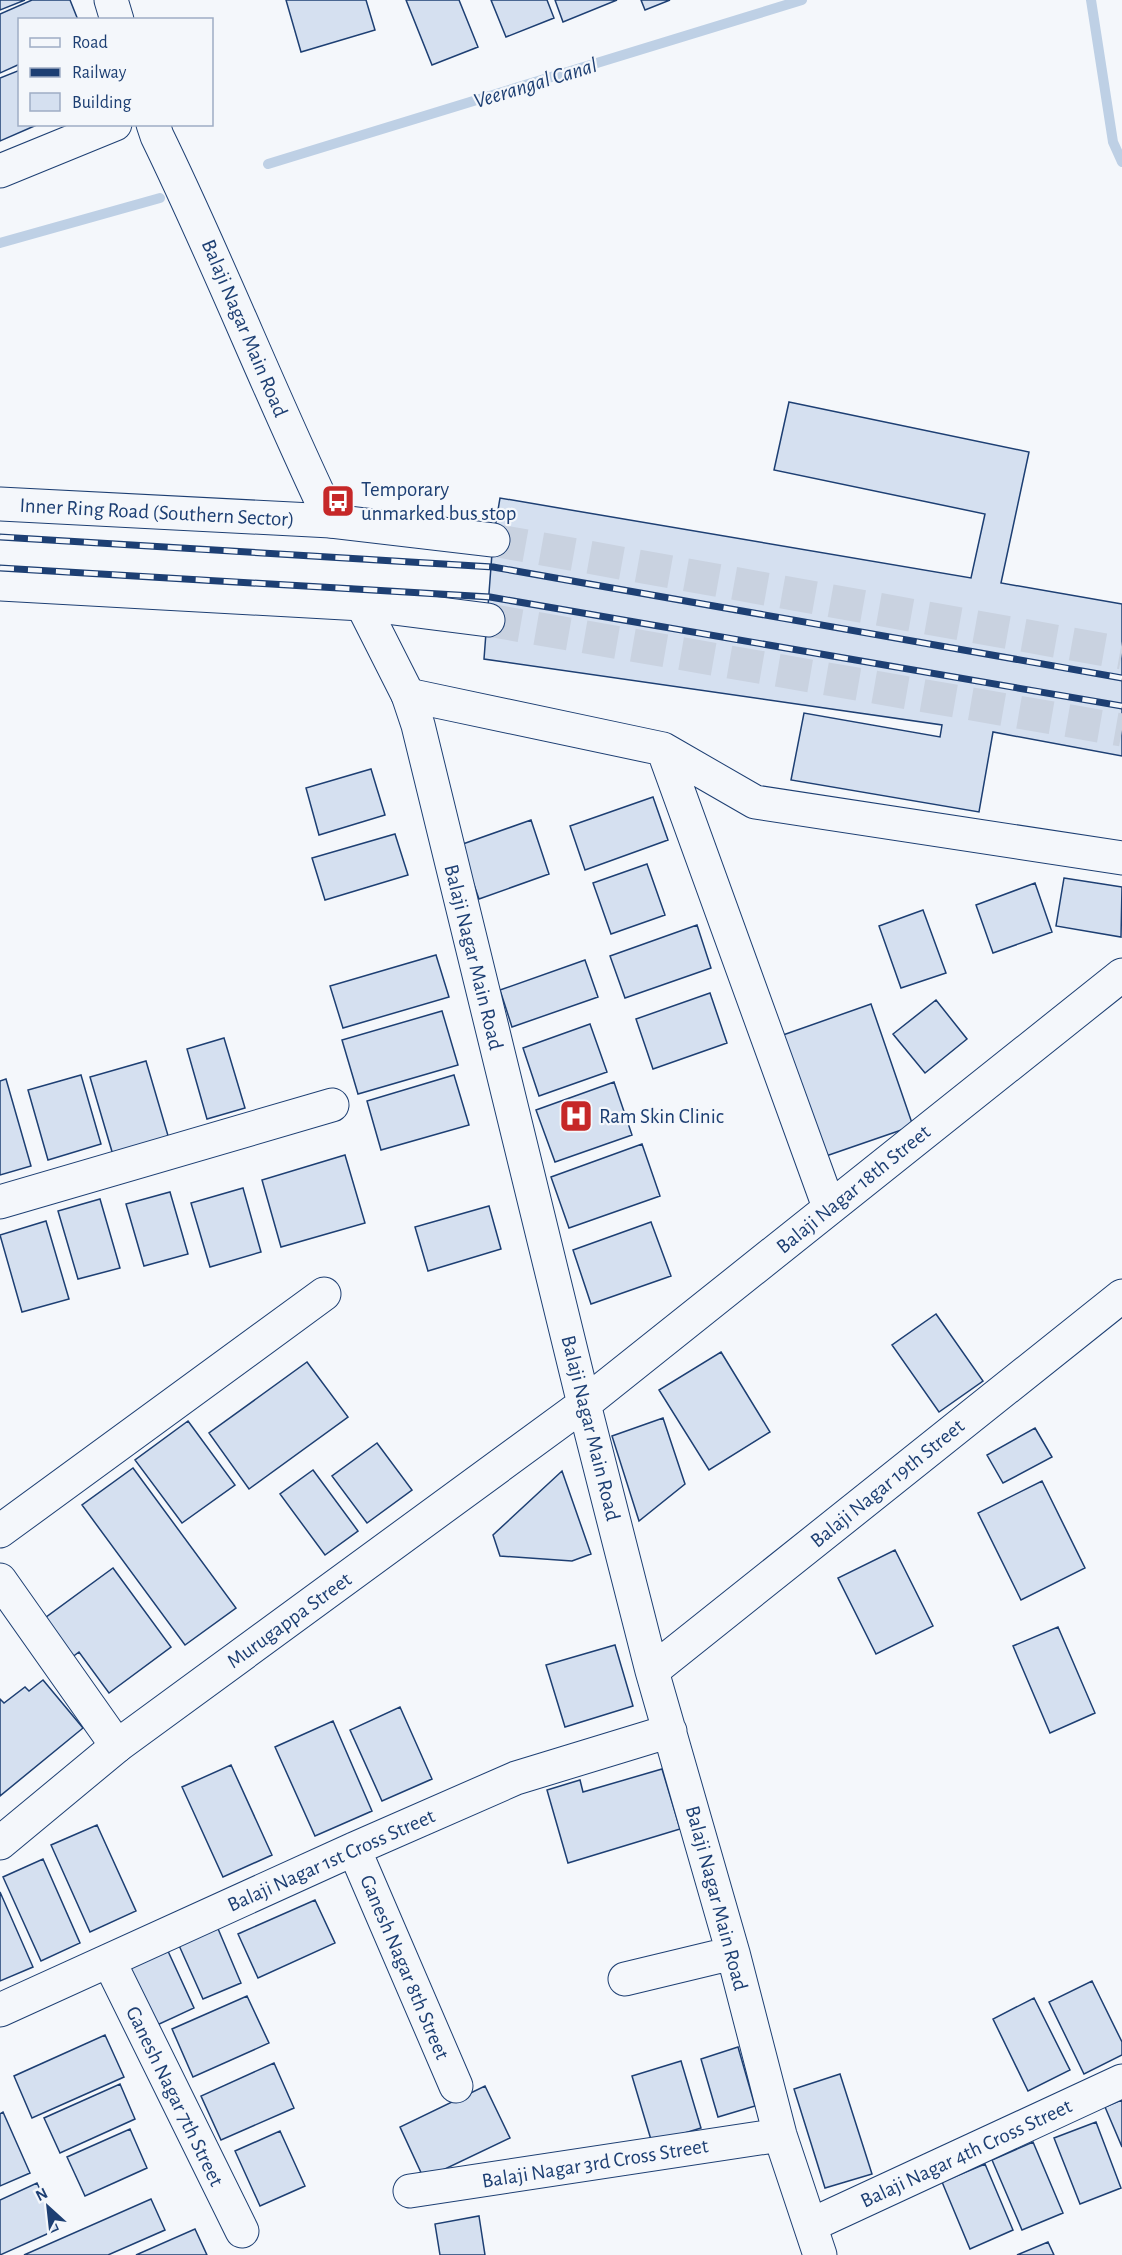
<svg xmlns="http://www.w3.org/2000/svg" width="1122" height="2255" font-family="'Alegreya Sans',sans-serif">
	<rect width="100%" height="100%" fill="#f4f7fb"/>
	<g fill="none" stroke-linecap="round" stroke-linejoin="round">
		<!-- stream -->
		<path stroke="#bed0e5" stroke-width="10" d="M 1091,0 L 1113,142 L 1122,162
			M 268,164 L 802,0
			M 0,243 L 160,198"/>
	</g>
	<!-- building -->
	<path fill="#d5e0f0" stroke="#1d3f73" stroke-width="1.5" d="M 0,0 L 25,0 L 0,10 Z
		M 32,0 L 70,0 L 78,20 L 20,20 L 20,64 L 0,73 L 0,14 Z
		M 286,0 L 366,0 L 375,30 L 301,52 Z
		M 406,0 L 459,0 L 478,47 L 432,65 Z
		M 491,0 L 547,0 L 554,18 L 506,37 Z
		M 555,0 L 617,0 L 563,22 Z
		M 641,0 L 670,0 L 645,10 Z
		M 20,70 L 20,124 L 39,124 L 0,141 L 0,78 Z
		M 789,402 L 1029,452 L 1001,583 L 1122,604 L 1122,756 L 993,732 L 979,812 L 791,780 L 804,713 L 940,737 L 942,725 L 484,659 L 493,540 L 500,498 L 971,578 L 985,514 L 774,470 Z
		M 371,769 L 385,815 L 319,835 L 306,788 Z
		M 653,797 L 668,840 L 585,870 L 570,826 Z
		M 531,820 L 549,874 L 479,899 L 460,845 Z
		M 395,834 L 408,875 L 325,900 L 312,858 Z
		M 647,864 L 665,915 L 611,934 L 593,883 Z
		M 1064,878 L 1122,887 L 1121,937 L 1056,926 Z
		M 1035,883 L 1052,932 L 993,953 L 976,905 Z
		M 923,910 L 946,973 L 901,988 L 879,926 Z
		M 697,925 L 711,968 L 625,998 L 610,956 Z
		M 436,955 L 449,997 L 343,1028 L 330,986 Z
		M 585,960 L 598,997 L 512,1027 L 500,990 Z
		M 710,993 L 727,1043 L 653,1069 L 636,1019 Z
		M 936,1000 L 967,1039 L 925,1073 L 893,1034 Z
		M 871,1004 L 913,1126 L 826,1156 L 783,1035 Z
		M 442,1011 L 458,1065 L 358,1094 L 342,1040 Z
		M 590,1024 L 607,1072 L 539,1096 L 523,1048 Z
		M 224,1038 L 245,1108 L 207,1119 L 187,1049 Z
		M 146,1061 L 169,1139 L 113,1155 L 90,1077 Z
		M 81,1075 L 101,1144 L 48,1160 L 28,1090 Z
		M 454,1075 L 469,1125 L 381,1150 L 367,1101 Z
		M 6,1079 L 31,1166 L 0,1175 L 0,1081 Z
		M 614,1082 L 632,1135 L 555,1162 L 536,1110 Z
		M 642,1144 L 660,1196 L 569,1228 L 551,1177 Z
		M 345,1155 L 365,1223 L 281,1247 L 262,1180 Z
		M 243,1188 L 261,1252 L 210,1267 L 191,1203 Z
		M 170,1192 L 188,1254 L 144,1266 L 126,1204 Z
		M 100,1199 L 120,1268 L 78,1279 L 58,1211 Z
		M 489,1206 L 501,1249 L 428,1271 L 415,1227 Z
		M 46,1221 L 69,1299 L 22,1312 L 0,1235 Z
		M 651,1222 L 671,1276 L 591,1304 L 573,1250 Z
		M 936,1314 L 983,1381 L 939,1412 L 892,1345 Z
		M 721,1352 L 770,1432 L 709,1470 L 659,1390 Z
		M 307,1362 L 348,1417 L 249,1489 L 209,1433 Z
		M 663,1418 L 685,1484 L 639,1521 L 612,1436 Z
		M 188,1421 L 235,1485 L 182,1523 L 135,1460 Z
		M 1035,1428 L 1052,1457 L 1003,1483 L 987,1455 Z
		M 377,1443 L 412,1490 L 367,1523 L 332,1476 Z
		M 133,1468 L 236,1608 L 185,1645 L 82,1505 Z
		M 313,1470 L 358,1531 L 325,1555 L 280,1494 Z
		M 562,1471 L 591,1554 L 572,1561 L 500,1556 L 493,1535 Z
		M 1042,1481 L 1085,1568 L 1021,1600 L 978,1513 Z
		M 895,1550 L 933,1626 L 876,1654 L 838,1578 Z
		M 113,1568 L 171,1647 L 109,1693 L 79,1652 L 63,1664 L 34,1626 Z
		M 1058,1627 L 1095,1713 L 1050,1733 L 1013,1646 Z
		M 615,1645 L 633,1706 L 565,1727 L 546,1665 Z
		M 43,1680 L 83,1728 L 0,1796 L 0,1699 L 4,1703 L 25,1687 L 29,1691 Z
		M 400,1707 L 432,1779 L 382,1801 L 350,1730 Z
		M 333,1721 L 372,1811 L 315,1836 L 275,1747 Z
		M 231,1765 L 272,1855 L 223,1877 L 182,1787 Z
		M 662,1769 L 680,1829 L 568,1863 L 547,1790 L 580,1780 L 583,1792 Z
		M 97,1825 L 136,1911 L 90,1932 L 51,1845 Z
		M 43,1859 L 80,1943 L 41,1961 L 3,1877 Z
		M 0,1892 L 33,1967 L 0,1981 Z
		M 315,1900 L 335,1943 L 258,1978 L 238,1934 Z
		M 216,1924 L 241,1983 L 203,1999 L 177,1941 Z
		M 167,1949 L 194,2008 L 155,2026 L 128,1967 Z
		M 1092,1981 L 1122,2042 L 1122,2055 L 1084,2074 L 1049,2002 Z
		M 247,1996 L 269,2043 L 193,2077 L 172,2029 Z
		M 1034,1998 L 1070,2070 L 1028,2091 L 993,2019 Z
		M 105,2035 L 124,2077 L 32,2118 L 14,2076 Z
		M 738,2047 L 755,2106 L 718,2117 L 701,2059 Z
		M 681,2061 L 701,2128 L 652,2143 L 632,2076 Z
		M 274,2063 L 294,2108 L 221,2140 L 201,2096 Z
		M 840,2074 L 872,2174 L 825,2188 L 794,2089 Z
		M 120,2084 L 135,2119 L 60,2153 L 44,2118 Z
		M 485,2086 L 510,2138 L 424,2179 L 400,2127 Z
		M 1122,2100 L 1122,2147 L 1105,2107 Z
		M 3,2112 L 30,2173 L 0,2186 L 0,2114 Z
		M 1096,2122 L 1121,2188 L 1080,2204 L 1054,2138 Z
		M 130,2129 L 147,2168 L 85,2196 L 67,2157 Z
		M 280,2131 L 305,2186 L 260,2206 L 235,2151 Z
		M 1033,2142 L 1063,2213 L 1022,2230 L 992,2160 Z
		M 985,2164 L 1013,2230 L 970,2249 L 942,2182 Z
		M 37,2183 L 58,2229 L 0,2255 L 0,2200 Z
		M 151,2199 L 165,2230 L 108,2255 L 24,2255 Z
		M 479,2216 L 485,2255 L 440,2255 L 435,2224 Z
		M 195,2229 L 207,2255 L 136,2255 Z
		M 1048,2242 L 1054,2255 L 1017,2255 Z"/>
	<g fill="none" stroke-linecap="round" stroke-linejoin="round">
		<!-- primary-tunnel -->
		<path stroke="#c9d2e0" stroke-width="33" stroke-dasharray="33 16" stroke-linecap="butt" d="M 493,540 L 1122,653
			M 488,620 L 1122,730"/>
		<defs>
			<path id="street" d="M 0,171 L 115,124
				M 408,695 L 663,749 L 755,802 L 1122,858
				M 663,749 L 829,1207
				M 0,1202 L 332,1105
				M 0,1531 L 324,1294
				M 0,1580 L 117,1746
				M 652,1671 L 1122,1296
				M 354,1849 L 456,2086
				M 109,1961 L 242,2231
				M 625,1979 L 733,1953
				M 0,2010 L 354,1849 L 516,1778 L 670,1731
				M 410,2191 L 780,2135
				M 811,2225 L 1122,2081
				M 820,2255 L 780,2135 L 733,1953 L 652,1671 L 584,1404 L 1122,975"/>
			<path id="secondary" d="M 111,0 L 117,20
				M 153,124 L 157,136 C 219,263 270,394 331,521
				M 0,1843 L 117,1746 L 584,1404 L 418,725 L 408,695 L 362,604"/>
			<path id="primary" d="M 0,504 L 331,521 L 493,540
				M 0,584 L 362,604 L 488,620"/>
		</defs>
		<!-- street casing -->
		<use href="#street" stroke="#1d3f73" stroke-width="35"/>
		<!-- secondary casing -->
		<use href="#secondary" stroke="#1d3f73" stroke-width="35"/>
		<!-- primary casing -->
		<use href="#primary" stroke="#1d3f73" stroke-width="35"/>
		<!-- street -->
		<use href="#street" stroke="#f4f7fb" stroke-width="33"/>
		<!-- secondary -->
		<use href="#secondary" stroke="#f4f7fb" stroke-width="33"/>
		<!-- primary -->
		<use href="#primary" stroke="#f4f7fb" stroke-width="33"/>
		<defs>
			<path id="rail" d="M 0,537 L 493,567 L 1122,678
				M 0,568 L 490,597 L 1122,706"/>
		</defs>
		<!-- rail casing -->
		<use href="#rail" stroke="#1d3f73" stroke-width="7"/>
		<!-- rail -->
		<use href="#rail" stroke="#f4f7fb" stroke-width="4.5" stroke-dasharray="14" stroke-linecap="butt"/>
	</g>
	<!-- icons -->
	<defs>
		<symbol id="bus-square" viewBox="-11 -11 22 22"><rect x="-9" y="-9" width="18" height="18" rx="4" fill="#c62828" stroke="#f4f7fb"/><path d="M-5-6H5V4H4V6H2V4H-2V6H-4V4H-5ZM-3.5-4V0h7V-4ZM-3.5 1.2v1.5H-2V1.2ZM2 1.2v1.5H3.5V1.2Z" fill="#fff"/></symbol>
		<symbol id="hospital-square" viewBox="-11 -11 22 22"><rect x="-9" y="-9" width="18" height="18" rx="4" fill="#c62828" stroke="#f4f7fb"/><path d="M-5-5h3v3.5h4V-5h3V5h-3V1.5h-4V5h-3Z" fill="#fff"/></symbol>
	</defs>
	<g fill-rule="evenodd">
		<use href="#bus-square" x="319" y="482" width="38" height="38"/>
		<use href="#hospital-square" x="557" y="1097" width="38" height="38"/>
	</g>
	<g text-anchor="middle" stroke-width="4.5" stroke-linejoin="round" paint-order="stroke">
		<!-- street labels -->
		<g font-size="21" fill="#1d3f73" stroke="#f4f7fb">
			<text transform="translate(245 328) rotate(67)" y="7">Balaji Nagar Main Road</text>
			<text transform="translate(157 512) rotate(3)" y="7">Inner Ring Road (Southern Sector)</text>
			<text transform="translate(474 957) rotate(76)" y="7">Balaji Nagar Main Road</text>
			<text transform="translate(853 1189) rotate(-39)" y="7">Balaji Nagar 18th Street</text>
			<text transform="translate(591 1428) rotate(76)" y="7">Balaji Nagar Main Road</text>
			<text transform="translate(887 1483) rotate(-39)" y="7">Balaji Nagar 19th Street</text>
			<text transform="translate(289 1620) rotate(-36)" y="7">Murugappa Street</text>
			<text transform="translate(331 1860) rotate(-24)" y="7">Balaji Nagar 1st Cross Street</text>
			<text transform="translate(717 1898) rotate(75)" y="7">Balaji Nagar Main Road</text>
			<text transform="translate(405 1967) rotate(67)" y="7">Ganesh Nagar 8th Street</text>
			<text transform="translate(175 2096) rotate(64)" y="7">Ganesh Nagar 7th Street</text>
			<text transform="translate(966 2153) rotate(-25)" y="7">Balaji Nagar 4th Cross Street</text>
			<text transform="translate(595 2163) rotate(-9)" y="7">Balaji Nagar 3rd Cross Street</text>
		</g>
		<!-- poi labels -->
		<g font-size="21" fill="#1d3f73" stroke="#f4f7fb" text-anchor="start">
			<text x="361" y="496">Temporary<tspan x="361" dy="24">unmarked bus stop</tspan></text>
			<text x="599" y="1123">Ram Skin Clinic</text>
		</g>
		<!-- water labels -->
		<g font-size="22" font-style="italic" fill="#1d3f73" stroke="#f4f7fb">
			<text transform="translate(535 82) rotate(-17)" y="8">Veerangal Canal</text>
		</g>
	</g>
	<!-- legend -->
	<rect x="18" y="18" width="195" height="108" fill="#f4f7fb" stroke="#9eadc5" stroke-width="1.5"/>
	<rect x="30" y="38" width="30" height="9" fill="#f4f7fb" stroke="#9eadc5" stroke-width="1.5"/>
	<text x="72" y="48" font-size="18" fill="#1d3f73">Road</text>
	<rect x="30" y="68" width="30" height="9" fill="#1d3f73" stroke="#9eadc5" stroke-width="1.5"/>
	<text x="72" y="78" font-size="18" fill="#1d3f73">Railway</text>
	<rect x="30" y="93" width="30" height="18" fill="#d5e0f0" stroke="#9eadc5" stroke-width="1.5"/>
	<text x="72" y="108" font-size="18" fill="#1d3f73">Building</text>
	<!-- north arrow -->
	<g transform="translate(48 2207) rotate(333)" stroke="#f4f7fb" stroke-width="4.5" paint-order="stroke">
	<path d="M0-4.5L10 22L0 15L-10 22Z" fill="#1d3f73"/>
	<text y="-9" font-size="16" font-weight="bold" text-anchor="middle" fill="#1d3f73">N</text>
	</g>
</svg>
